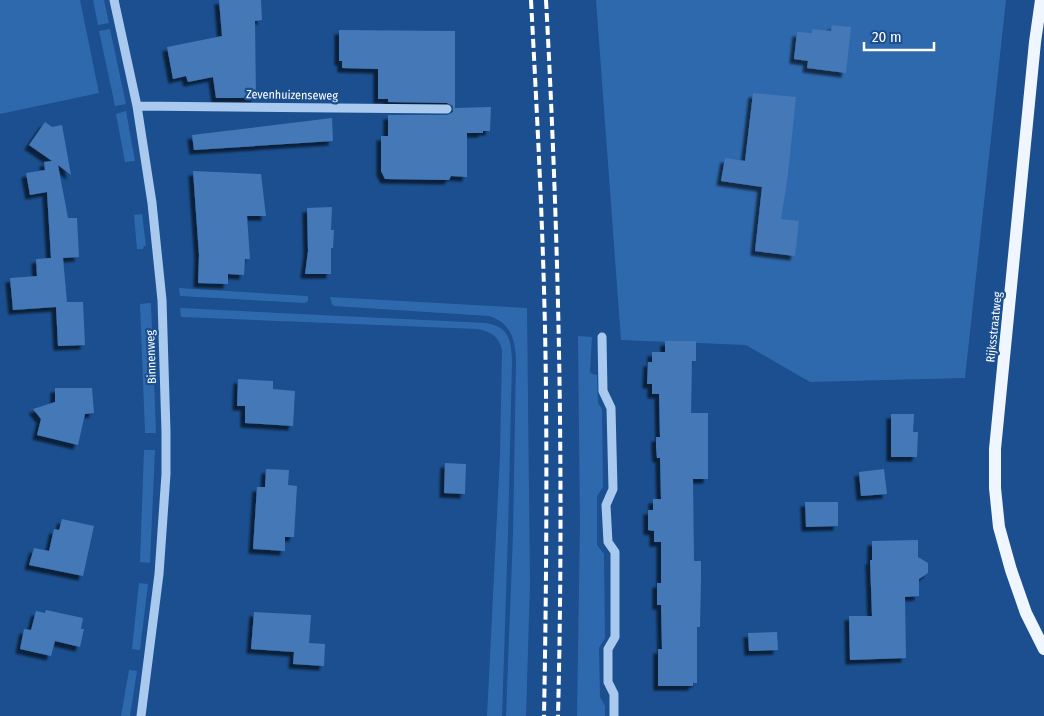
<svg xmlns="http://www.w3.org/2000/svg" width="1044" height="716" font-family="'Fira Sans Condensed',sans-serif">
	<defs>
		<filter id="shadow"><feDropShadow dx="-4.5" dy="4.5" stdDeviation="1" flood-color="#0009"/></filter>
	</defs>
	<rect width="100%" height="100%" fill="#1b4f8f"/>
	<!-- green -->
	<path fill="#2e69ad" d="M 0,0 L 80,0 L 99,93 L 0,114 Z
		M 93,0 L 104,0 L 109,23 L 98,25 Z
		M 596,0 L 1006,0 L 965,378 L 810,382 L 746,345 L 621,340 Z
		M 110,29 L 126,104 L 115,106 L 99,31 Z
		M 126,111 L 135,161 L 125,162 L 116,114 Z
		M 142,214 L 146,246 L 144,246 L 143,249 L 137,249 L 134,215 Z
		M 179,288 L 308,296 L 308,301 L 305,303 L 180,296 Z
		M 330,297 L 527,308 L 530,583 L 526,716 L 506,716 L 513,534 L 516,360 C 515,339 511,323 489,316 L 334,306 L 332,304 Z
		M 151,303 L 156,433 L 145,433 L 140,304 Z
		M 180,308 L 486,323 C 509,327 511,339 512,361 L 508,534 L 502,716 L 487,716 L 500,455 L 502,350 C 499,336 491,332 478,329 L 181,317 Z
		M 578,336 L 592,337 L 590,372 L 592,374 L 597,375 L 598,403 L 602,409 L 603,487 L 597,496 L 597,545 L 604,554 L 605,638 L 599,648 L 600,697 L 605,706 L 605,716 L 577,716 L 580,525 Z
		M 144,450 L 155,450 L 150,563 L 140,562 Z
		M 139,583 L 148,584 L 140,650 L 132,649 Z
		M 129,670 L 137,671 L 130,716 L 121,716 Z"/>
	<!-- building -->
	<path fill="#4478b7" filter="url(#shadow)" d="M 219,0 L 261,0 L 262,20 L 255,21 L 256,98 L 216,98 L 213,77 L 188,82 L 186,76 L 173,79 L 167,47 L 222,36 Z
		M 832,25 L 851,27 L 846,73 L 807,68 L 808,61 L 794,59 L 797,32 L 812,33 L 812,29 L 831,31 Z
		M 339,30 L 455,31 L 455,108 L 491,107 L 490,131 L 483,131 L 483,133 L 467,133 L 467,177 L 451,176 L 449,180 L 385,179 L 381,171 L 381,136 L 388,136 L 388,115 L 447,115 L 453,112 L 453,106 L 447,103 L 388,102 L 388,99 L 378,99 L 378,69 L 342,68 L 342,61 L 339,61 Z
		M 753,93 L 796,97 L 788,174 L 781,219 L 799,221 L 795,256 L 755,251 L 762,187 L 721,181 L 725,158 L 745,161 Z
		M 332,118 L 333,141 L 194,150 L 192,135 Z
		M 45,122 L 52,127 L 62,125 L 71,175 L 58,165 L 68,218 L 77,218 L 79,257 L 63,258 L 67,302 L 83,302 L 85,345 L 58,346 L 56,307 L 13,310 L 10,278 L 37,276 L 36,259 L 51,258 L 47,192 L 30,195 L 26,173 L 45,170 L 44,162 L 52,161 L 29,145 Z
		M 193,171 L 261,174 L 266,216 L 247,216 L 250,259 L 245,259 L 244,275 L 228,274 L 228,284 L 198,283 L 199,255 Z
		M 332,207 L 331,230 L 334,230 L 333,248 L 331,248 L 331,274 L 305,274 L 308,251 L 307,208 Z
		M 665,341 L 696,341 L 696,361 L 692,361 L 691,413 L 708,413 L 708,479 L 693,479 L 694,561 L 701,561 L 701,581 L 700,627 L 697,627 L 697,683 L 693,683 L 693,686 L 658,686 L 658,649 L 662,649 L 661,605 L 657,605 L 657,583 L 661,583 L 661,542 L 654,542 L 654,531 L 648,530 L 648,510 L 653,510 L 653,499 L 661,499 L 660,458 L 657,458 L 656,447 L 656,437 L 660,437 L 659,394 L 652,394 L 652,384 L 647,384 L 648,362 L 652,362 L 652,352 L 665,352 Z
		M 238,379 L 273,381 L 273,389 L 295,391 L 293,426 L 245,423 L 245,406 L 237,406 Z
		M 55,388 L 92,388 L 94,413 L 85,414 L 78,445 L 37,435 L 41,419 L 33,409 L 55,402 Z
		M 891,414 L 914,414 L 913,432 L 918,432 L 917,457 L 891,457 Z
		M 445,463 L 466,464 L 465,494 L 444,493 Z
		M 266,469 L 289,470 L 288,485 L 297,486 L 294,537 L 285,537 L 285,551 L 253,549 L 257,487 L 265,487 Z
		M 884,469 L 887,494 L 861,496 L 859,472 Z
		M 805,502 L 838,502 L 838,526 L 806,527 Z
		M 62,519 L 94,526 L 83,576 L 29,565 L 34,548 L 49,551 L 54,529 L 59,530 Z
		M 918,540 L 918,557 L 928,563 L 928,573 L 919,579 L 919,596 L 905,597 L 906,658 L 850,660 L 849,616 L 872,616 L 870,560 L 872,560 L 872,541 Z
		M 46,610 L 83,618 L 81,629 L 84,629 L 80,647 L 55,641 L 51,656 L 20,649 L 24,629 L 31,630 L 36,611 L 45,613 Z
		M 254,612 L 311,615 L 309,643 L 325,644 L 324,666 L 293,664 L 294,652 L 251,649 Z
		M 777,632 L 778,650 L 749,651 L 748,633 Z"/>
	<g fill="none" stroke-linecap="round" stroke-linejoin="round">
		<!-- minor -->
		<path stroke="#a9c9ee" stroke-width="9" d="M 114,0 L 137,106 L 152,203 L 162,300 L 166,432 L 166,474 L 159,574 L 141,716
			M 137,106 L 447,109
			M 602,337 L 603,391 L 611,408 L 613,489 L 606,505 L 608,542 L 615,552 L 615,637 L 608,649 L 608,682 L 614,694 L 614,716"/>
		<!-- major -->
		<path stroke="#f0f6ff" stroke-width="12" d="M 1041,0 L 1035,42 L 995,449 L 995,488 L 999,527 L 1011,570 L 1026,613 L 1044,649"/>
		<!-- rail -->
		<path stroke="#fff" stroke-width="4" stroke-dasharray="9 4" stroke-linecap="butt" d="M 531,0 C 538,132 545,264 546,396 C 547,502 546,609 544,716
			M 546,0 C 559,239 564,477 558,716"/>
	</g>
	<g text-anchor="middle" stroke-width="4.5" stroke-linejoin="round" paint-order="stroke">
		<!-- street labels -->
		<g font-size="12" fill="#fff" stroke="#1b4f8f">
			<text transform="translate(292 95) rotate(1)" y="4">Zevenhuizenseweg</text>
			<text transform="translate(994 327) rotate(-84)" y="4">Rijksstraatweg</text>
			<text transform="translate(151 357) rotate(-92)" y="4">Binnenweg</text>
		</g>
	</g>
	<!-- scale -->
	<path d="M864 42v8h70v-8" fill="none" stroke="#ffffff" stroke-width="2.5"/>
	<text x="872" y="42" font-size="15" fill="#ffffff" stroke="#1b4f8f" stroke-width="4" paint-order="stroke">20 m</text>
</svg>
